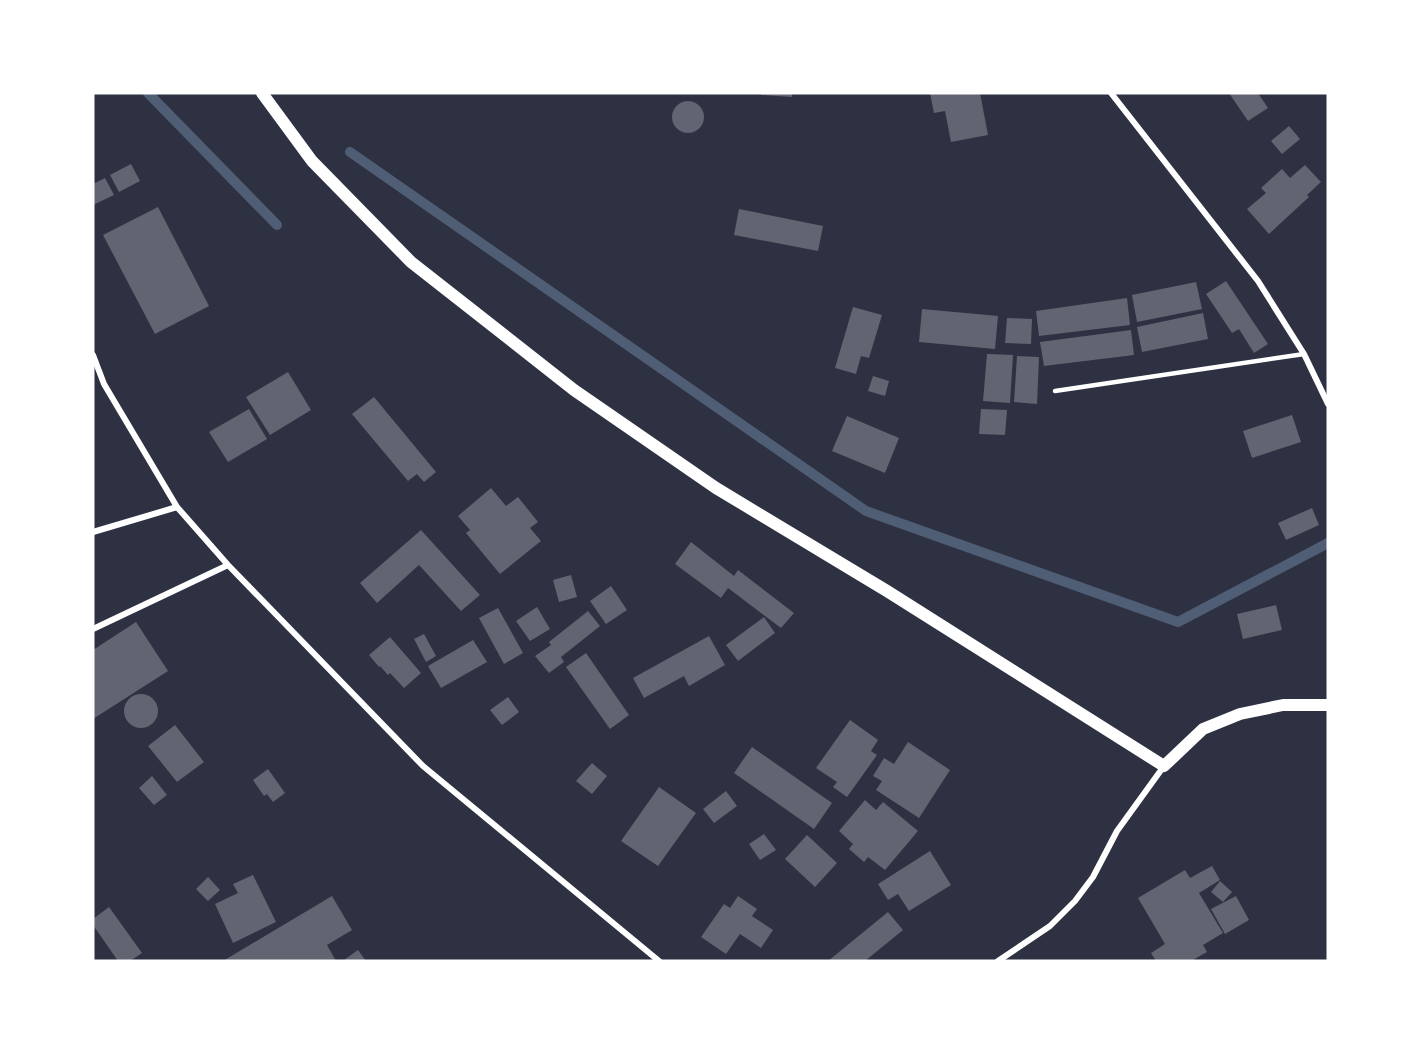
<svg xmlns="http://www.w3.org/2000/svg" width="1421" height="1054" font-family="Montserrat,sans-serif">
	<rect width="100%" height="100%" fill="#2d3142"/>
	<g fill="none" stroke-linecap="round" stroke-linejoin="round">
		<!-- stream -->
		<path stroke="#4f5d75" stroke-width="10" d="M 148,93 L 277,225
			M 350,152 L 866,511 L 1178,622 L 1328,543"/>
	</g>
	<!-- building -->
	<path fill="#626471" d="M 761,93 L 792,93 L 792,97 L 761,95 Z
		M 930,93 L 980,93 L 988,135 L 951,142 L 945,111 L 934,113 Z
		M 1229,93 L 1258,93 L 1268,108 L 1248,121 Z
		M672 117a16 16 0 1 1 32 0a16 16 0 1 1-32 0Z
		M 1289,126 L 1300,139 L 1282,154 L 1271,141 Z
		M 131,164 L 140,181 L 119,192 L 110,175 Z
		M 1305,165 L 1321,182 L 1307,195 L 1309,197 L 1269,234 L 1247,209 L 1266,193 L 1261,188 L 1282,169 L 1290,178 Z
		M 105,178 L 114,195 L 93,205 L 93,184 Z
		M 158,207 L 209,306 L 155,334 L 103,235 Z
		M 739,209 L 823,226 L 818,251 L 734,235 Z
		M 1226,281 L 1268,344 L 1254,353 L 1239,329 L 1232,333 L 1206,294 Z
		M 1196,282 L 1202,309 L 1137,322 L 1132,295 Z
		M 1127,298 L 1130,325 L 1039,336 L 1036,311 Z
		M 853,307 L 882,315 L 869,358 L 861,356 L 856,374 L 835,368 Z
		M 922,309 L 998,316 L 995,349 L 919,342 Z
		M 1203,313 L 1208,339 L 1142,352 L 1137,327 Z
		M 1007,318 L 1032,319 L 1031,344 L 1005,343 Z
		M 1131,330 L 1134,355 L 1044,366 L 1040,342 Z
		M 987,354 L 1013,355 L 1010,403 L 983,401 Z
		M 1017,356 L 1039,357 L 1037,404 L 1014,402 Z
		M 288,372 L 311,410 L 270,435 L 246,397 Z
		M 873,376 L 889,381 L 885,396 L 868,391 Z
		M 374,397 L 436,472 L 424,482 L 417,474 L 408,481 L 352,414 Z
		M 249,409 L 267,439 L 228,462 L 209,432 Z
		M 981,409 L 1007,410 L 1005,435 L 979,434 Z
		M 1292,415 L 1301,442 L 1252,458 L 1243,431 Z
		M 847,416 L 899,438 L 885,473 L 832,451 Z
		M 491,488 L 506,506 L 518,497 L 538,522 L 530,528 L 541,541 L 500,574 L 466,533 L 470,530 L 458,516 Z
		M 1312,508 L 1319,525 L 1286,540 L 1278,523 Z
		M 421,530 L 480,595 L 461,611 L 419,565 L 377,603 L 360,583 Z
		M 691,542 L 734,576 L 738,570 L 794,613 L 781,628 L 728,588 L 721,598 L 675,564 Z
		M 571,575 L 577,597 L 559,602 L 553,580 Z
		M 611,586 L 627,610 L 606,624 L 590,601 Z
		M 1276,605 L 1282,630 L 1243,639 L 1237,614 Z
		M 537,607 L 550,629 L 530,641 L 516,621 Z
		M 498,608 L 523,653 L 504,664 L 479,618 Z
		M 588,611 L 600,626 L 561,657 L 564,662 L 549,673 L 535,656 L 551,645 L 549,642 Z
		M 764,617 L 775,633 L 738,661 L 726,645 Z
		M 136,622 L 168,671 L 93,719 L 93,650 Z
		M 424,634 L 436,656 L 426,662 L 414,639 Z
		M 709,636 L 725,665 L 689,686 L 684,676 L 644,698 L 633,678 Z
		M 390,637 L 421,673 L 404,688 L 390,673 L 388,675 L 380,666 L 379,667 L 369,655 Z
		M 473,640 L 487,662 L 441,688 L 428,666 Z
		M 586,653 L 629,715 L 610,729 L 566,667 Z
		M124 711a17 17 0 1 1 34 0a17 17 0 1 1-34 0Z
		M 508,697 L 519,712 L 502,725 L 490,710 Z
		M 850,720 L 878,740 L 871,751 L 877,755 L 847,797 L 833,787 L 837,782 L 816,768 Z
		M 175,725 L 204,762 L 177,782 L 148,746 Z
		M 908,742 L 950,770 L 919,818 L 876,790 L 882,781 L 873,776 L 884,758 L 894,764 Z
		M 752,747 L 832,803 L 814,829 L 734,773 Z
		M 592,763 L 607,776 L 592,794 L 576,781 Z
		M 268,769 L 285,793 L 273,802 L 267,794 L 264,796 L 253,780 Z
		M 152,776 L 167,795 L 154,805 L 139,788 Z
		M 659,787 L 696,813 L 658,866 L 621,841 Z
		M 726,791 L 737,806 L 714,823 L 703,809 Z
		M 865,800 L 876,810 L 883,802 L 918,831 L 885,870 L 868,857 L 864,862 L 849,849 L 853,844 L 839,831 Z
		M 764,834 L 776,850 L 760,860 L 749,844 Z
		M 807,835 L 837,863 L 815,887 L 785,859 Z
		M 930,851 L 951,885 L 909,911 L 898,894 L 888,900 L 878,884 Z
		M 1212,866 L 1220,880 L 1199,893 L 1223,933 L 1203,945 L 1207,952 L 1191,961 L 1156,961 L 1151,953 L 1165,944 L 1138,898 L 1185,870 L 1190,878 Z
		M 253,875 L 276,922 L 233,943 L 215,904 L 238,893 L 233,884 Z
		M 208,877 L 220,890 L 208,901 L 196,889 Z
		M 1220,881 L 1232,892 L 1223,902 L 1211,892 Z
		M 332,896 L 352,930 L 327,945 L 336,961 L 223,961 Z
		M 738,896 L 757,909 L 752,916 L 773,930 L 761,948 L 740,934 L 726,954 L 701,937 L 724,904 L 730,908 Z
		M 1236,896 L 1249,920 L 1225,934 L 1211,909 Z
		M 109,907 L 142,953 L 130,961 L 118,961 L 93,925 L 93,919 Z
		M 888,912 L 903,930 L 865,961 L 828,961 Z
		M 358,950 L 366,961 L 345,961 L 344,960 Z"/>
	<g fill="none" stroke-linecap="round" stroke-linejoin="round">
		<!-- service -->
		<path stroke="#fff" stroke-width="4.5" d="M 1055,391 L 1304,354"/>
		<!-- minor -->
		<path stroke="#fff" stroke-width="6" d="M 1111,93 L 1258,281 L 1304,354 L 1328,404
			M 93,355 L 104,384 L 177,507 L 228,565 L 423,766 L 659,961
			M 93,532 L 177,507
			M 93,629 L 228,565
			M 998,961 L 1050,926 L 1075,901 L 1093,877 L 1117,831 L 1164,766"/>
		<!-- secondary -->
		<path stroke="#fff" stroke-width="12" d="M 262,93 L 312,161 L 411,262 L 574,390 L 716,488 L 887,591 L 1164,766 L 1203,729 L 1240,714 L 1283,705 L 1328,705"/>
	</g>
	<!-- border -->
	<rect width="1421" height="1054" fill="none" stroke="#ffffff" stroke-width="189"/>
</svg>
